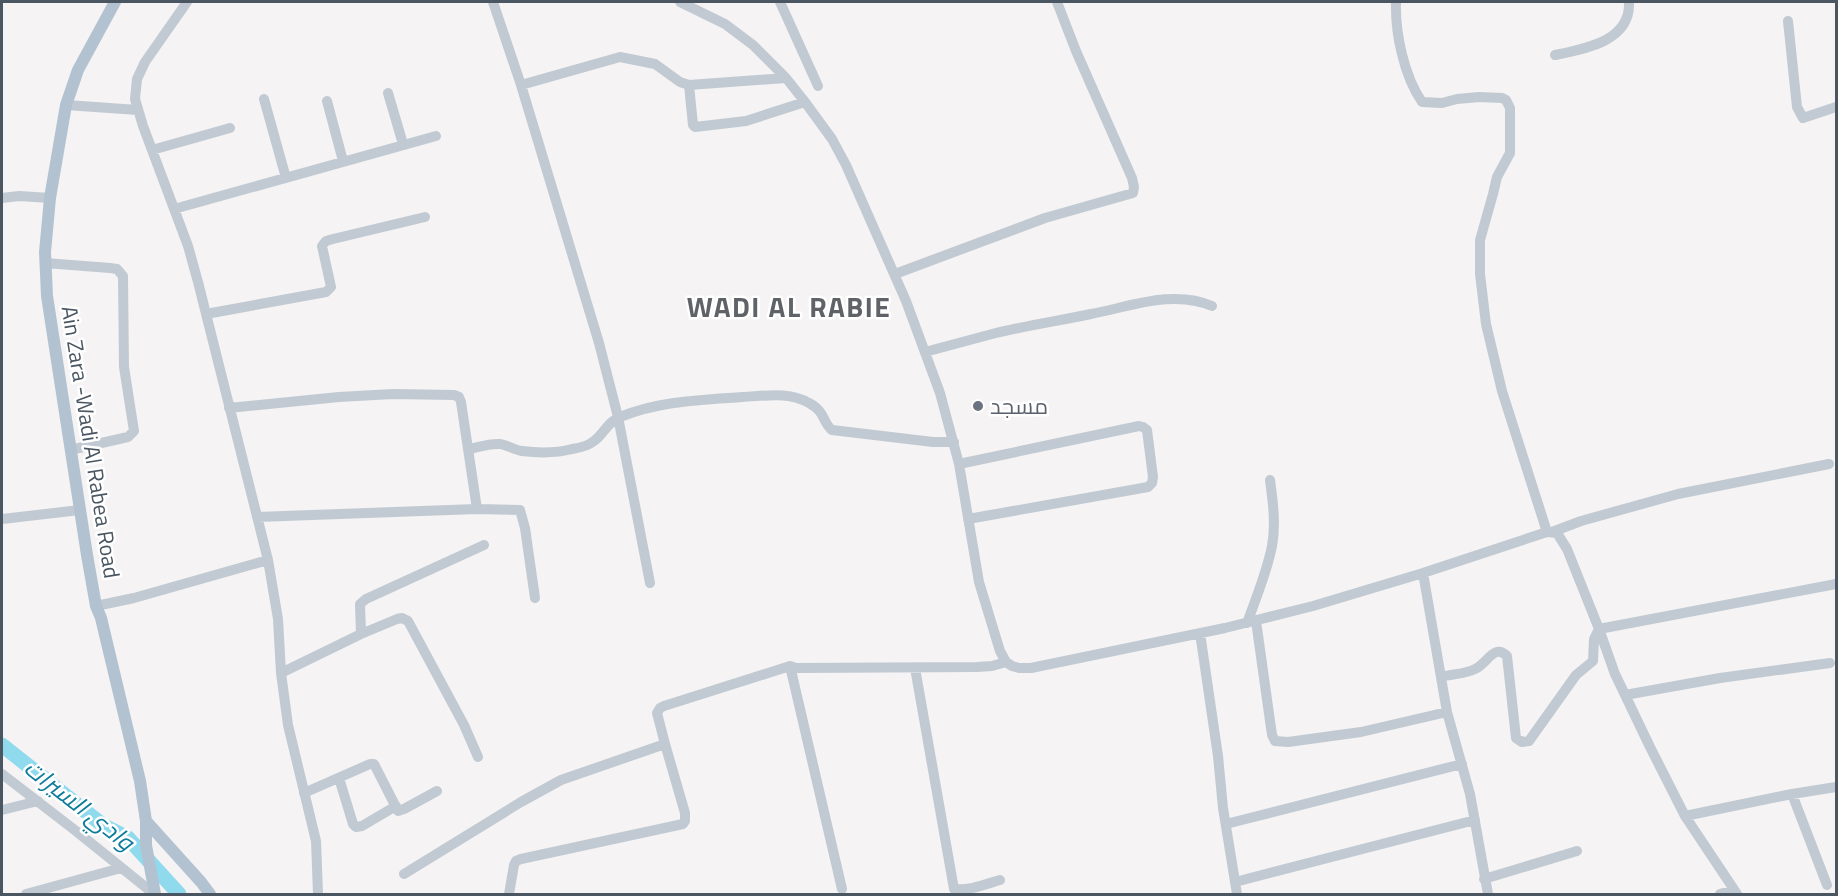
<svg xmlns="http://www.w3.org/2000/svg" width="1838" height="896" font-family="'Titillium Web',Cairo,sans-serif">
	<rect width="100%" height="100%" fill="#f5f3f3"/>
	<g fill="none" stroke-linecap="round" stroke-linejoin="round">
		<!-- river -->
		<path stroke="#90daee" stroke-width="15" d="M 2,745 L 104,826 L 128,838 L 179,894"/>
		<!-- minor -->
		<path stroke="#c1cad2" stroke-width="10" d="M 187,2 L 145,62 L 137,79 L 135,99 L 143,126 L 188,246 L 198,282 L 268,560 L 278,619 L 281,673 L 288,725 L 316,841 L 318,894
			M 493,2 L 521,85 L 599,343 L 618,417 L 650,583
			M 680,2 L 725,24 L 753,45 L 786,78 L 805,102 L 832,139 L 846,165 L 906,301 L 940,393 L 959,464 L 979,582 L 1000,651 L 1006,662 L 1012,666 L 1019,668 L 1031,668 L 1225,628 L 1313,606 L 1423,573 L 1547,532 L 1557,533 L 1567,549 L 1599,629 L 1615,674 L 1650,747 L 1685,816 L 1737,894
			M 780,2 L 818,86
			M 1396,2 C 1395,33 1404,76 1422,102 L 1442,103 L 1457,99 L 1479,97 L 1502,98 L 1506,100 L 1510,108 L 1510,153 L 1497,177 L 1493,194 L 1480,240 L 1480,274 L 1486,324 L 1502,391 L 1547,532
			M 1788,21 L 1797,107 L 1803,118 L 1836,107
			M 1555,55 C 1585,49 1631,41 1629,2
			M 521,85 L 620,57 L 655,64 L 680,82 L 689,85 L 786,78
			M 689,85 L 693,125 L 695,127 L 746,121 L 805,102
			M 388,93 L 403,144
			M 264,99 L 286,178
			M 327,101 L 343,161
			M 66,105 L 138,110
			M 152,150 L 230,128
			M 2,198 L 19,196 L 50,198
			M 174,209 L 436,136
			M 45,263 L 110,268 L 117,269 L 123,276 L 124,367 L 134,431 L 128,437 L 70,450
			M 895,274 L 1045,218 L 1133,193 L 1134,187 L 1132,178 L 1076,51 L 1057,2
			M 206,314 L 326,292 L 331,287 L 322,246 L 326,241 L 333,239 L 425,217
			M 925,352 C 947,346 969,340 992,334 C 1024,326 1058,321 1091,314 C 1129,307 1173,289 1212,306
			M 229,408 L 339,397 L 393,394 L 454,395 L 459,397 L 461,402 L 477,509
			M 469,449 C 479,447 490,443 500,444 C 508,445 514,450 522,451 C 538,453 557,453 572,449 C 579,448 588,446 594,441 C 604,434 607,422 620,417 C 660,401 700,400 742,397 C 765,396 789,391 809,403 C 826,412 822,422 832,430 L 933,442 L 954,442
			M 959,464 L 1139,426 L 1143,427 L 1147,430 L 1153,477 L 1152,483 L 1148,487 L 968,519
			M 257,517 L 477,509 L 520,510 L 525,528 L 535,598
			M 2,519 L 80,510
			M 1552,532 L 1581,521 L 1678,494 L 1829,464
			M 1423,573 L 1447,712 L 1470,794 L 1488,894
			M 96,606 L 134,598 L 268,560
			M 1256,621 L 1272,735 L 1275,741 L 1288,742 L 1361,732 L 1447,712
			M 1247,623 C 1256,598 1267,572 1272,546 C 1276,525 1273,502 1270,480
			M 1200,633 L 1218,756 L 1223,808 L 1237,894
			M 361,634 L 397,619 L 402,618 L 408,621 L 464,725 L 478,757
			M 790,666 L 842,889
			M 915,668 L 954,889 C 969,891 986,884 1000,880
			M 281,673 L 361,634 L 360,604 L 366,599 L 484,545
			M 1441,677 C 1451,674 1466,674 1475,669 C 1487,664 1494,643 1507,656 L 1516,738 L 1522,742 L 1529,741 L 1576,675 L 1593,661 L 1594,639 L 1599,629 L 1836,584
			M 1625,695 L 1720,678 L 1830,663
			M 2,774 L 76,831 L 154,894
			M 339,778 L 353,824 L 356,827 L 362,826 L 396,806
			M 304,793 L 370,764 L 374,764 L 398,811 L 404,809 L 437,791
			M 1792,794 L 1827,885
			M 2,810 L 38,801
			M 1685,816 L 1792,794 L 1836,787
			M 1226,824 L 1462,764
			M 404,874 L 521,802 L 561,780 L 665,744 L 657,713 L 660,708 L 664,706 L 790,666 L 796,668 L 977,667 L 992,666 L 1006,662
			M 1484,879 L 1577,851
			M 1235,882 L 1475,820
			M 26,894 L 121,868
			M 509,894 L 514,865 L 516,861 L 521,859 L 683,824 L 685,821 L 685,813 L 665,744
			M 1720,894 L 1734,890"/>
		<!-- major -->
		<path stroke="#b3c2d1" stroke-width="12" d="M 115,2 L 78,70 L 66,105 L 50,198 L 45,252 L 47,296 L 87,555 L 96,606 L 101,618 L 140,781 L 146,821 L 146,845 L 155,894
			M 146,821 L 201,882 L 210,894"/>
	</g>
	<!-- markers -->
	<circle fill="#6b7280" stroke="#fff" stroke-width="2" cx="978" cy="406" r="6"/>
	<g text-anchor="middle" stroke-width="5" stroke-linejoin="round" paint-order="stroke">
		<!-- worship labels -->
		<g font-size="22" fill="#5b616d" stroke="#fff" text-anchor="start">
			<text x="990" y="414">مسجد</text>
		</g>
		<!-- street labels -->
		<g font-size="22" fill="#4a5661" stroke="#fff">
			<text transform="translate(91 442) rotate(81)" y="8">Ain Zara -Wadi Al Rabea Road</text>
		</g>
		<!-- water labels -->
		<g font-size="24" font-style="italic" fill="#0c7c9b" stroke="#fff">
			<text transform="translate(79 805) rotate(38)" y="8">وادي السيرات</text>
		</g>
		<!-- district labels -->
		<g font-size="28" font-weight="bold" letter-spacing="1.5" fill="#5f6368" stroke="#fff">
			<text x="789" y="317">WADI AL RABIE</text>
		</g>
	</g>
	<!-- border -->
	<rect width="1838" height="896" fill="none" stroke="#4a5661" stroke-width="6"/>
</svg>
